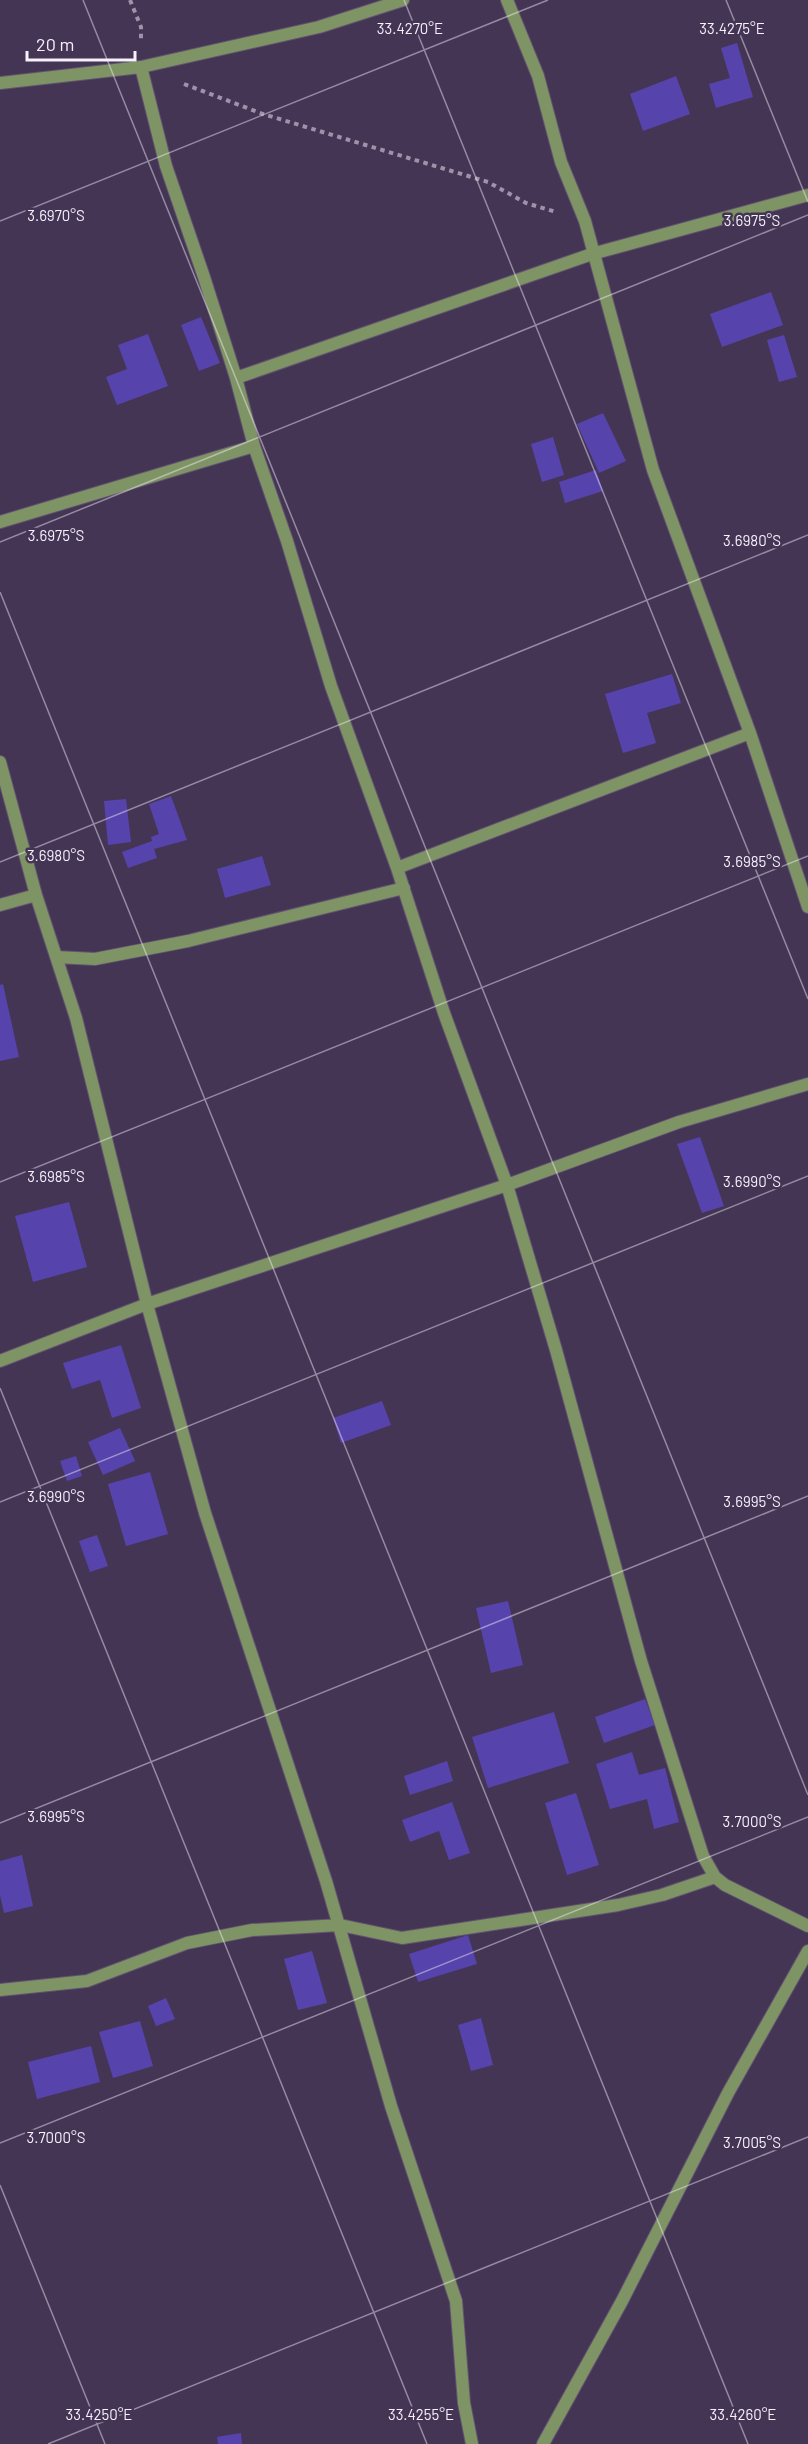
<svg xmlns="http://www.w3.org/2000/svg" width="808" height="2444" font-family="Barlow,sans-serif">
	<rect width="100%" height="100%" fill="#453555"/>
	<!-- building -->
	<path fill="#5743ac" d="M 737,43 L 753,97 L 716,108 L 709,84 L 730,78 L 721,48 Z
		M 676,76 L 690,114 L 643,131 L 630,94 Z
		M 771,292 L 783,325 L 722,347 L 710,314 Z
		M 201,317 L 220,363 L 199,371 L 181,325 Z
		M 148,334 L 168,386 L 117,405 L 106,377 L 127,369 L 118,345 Z
		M 784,335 L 797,377 L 779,382 L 767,340 Z
		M 603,413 L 626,461 L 599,473 L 577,424 Z
		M 553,437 L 564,475 L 542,482 L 531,444 Z
		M 596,470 L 603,491 L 565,503 L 559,482 Z
		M 672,674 L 681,703 L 647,713 L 656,743 L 623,753 L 605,694 Z
		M 171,796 L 187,840 L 154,849 L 157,858 L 128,868 L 122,852 L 152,841 L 151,837 L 159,834 L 149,804 Z
		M 126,799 L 131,842 L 108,845 L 104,801 Z
		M 262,856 L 271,885 L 225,898 L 217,869 Z
		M 3,984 L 19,1057 L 0,1061 L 0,985 Z
		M 700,1137 L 724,1206 L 702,1213 L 677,1144 Z
		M 69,1202 L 87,1267 L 33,1282 L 15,1216 Z
		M 121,1345 L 141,1408 L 112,1418 L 100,1380 L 72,1389 L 63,1363 Z
		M 382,1401 L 391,1425 L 341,1443 L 333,1418 Z
		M 120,1428 L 135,1461 L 103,1475 L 88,1442 Z
		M 76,1456 L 82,1476 L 67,1481 L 60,1461 Z
		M 150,1472 L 168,1534 L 126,1546 L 108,1484 Z
		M 97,1535 L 108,1566 L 90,1572 L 79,1541 Z
		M 508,1601 L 523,1665 L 491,1673 L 476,1608 Z
		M 645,1699 L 655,1725 L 604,1743 L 595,1717 Z
		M 554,1712 L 569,1763 L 488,1788 L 472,1737 Z
		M 632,1752 L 639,1775 L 665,1768 L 679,1822 L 654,1829 L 647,1799 L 610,1809 L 596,1764 Z
		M 447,1761 L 453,1781 L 410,1795 L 404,1776 Z
		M 576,1793 L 599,1865 L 567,1875 L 545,1803 Z
		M 452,1802 L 470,1853 L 449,1860 L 439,1831 L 410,1842 L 402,1820 Z
		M 22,1855 L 33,1906 L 4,1913 L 0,1895 L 0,1861 Z
		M 468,1935 L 477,1964 L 418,1982 L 409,1954 Z
		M 312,1951 L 327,2003 L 298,2010 L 284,1959 Z
		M 166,1998 L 175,2019 L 156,2026 L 148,2006 Z
		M 481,2018 L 493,2065 L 471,2071 L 458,2025 Z
		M 140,2021 L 153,2066 L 113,2078 L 99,2032 Z
		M 91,2046 L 100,2082 L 37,2099 L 28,2062 Z
		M 241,2433 L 242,2444 L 218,2444 L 217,2437 Z"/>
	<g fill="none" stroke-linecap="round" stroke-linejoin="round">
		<defs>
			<path id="street" d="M 507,0 L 538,76 L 561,162 L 585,221 L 653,470 L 750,733 L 808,907
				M 141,67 L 166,166 L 204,277 L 236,378 L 254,446 L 287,541 L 331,686 L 397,868 L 444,1013 L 507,1185 L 556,1350 L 641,1661 L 703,1856 L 715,1877 L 725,1885 L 808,1926
				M 0,83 L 141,67 L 319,27 L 403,0
				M 236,378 L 592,254 L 808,195
				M 0,522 L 254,446
				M 0,762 L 36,895 L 76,1018 L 147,1304 L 205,1513 L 326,1881 L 391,2106 L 456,2301 L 464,2403 L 472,2444
				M 397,868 L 750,733
				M 0,905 L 36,895
				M 56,957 L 95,959 L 188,941 L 404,888
				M 0,1361 L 147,1304 L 507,1185 L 679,1122 L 808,1084
				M 0,1990 L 87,1981 L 187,1943 L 252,1930 L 340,1925 L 402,1938 L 618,1905 L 662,1895 L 715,1877
				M 543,2444 L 622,2301 L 728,2093 L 808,1951"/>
		</defs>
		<!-- street casing -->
		<use href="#street" stroke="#615370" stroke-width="14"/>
		<!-- path -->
		<path stroke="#9e93a9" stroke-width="4" stroke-dasharray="4.5 4.5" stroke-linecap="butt" d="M 130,0 L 141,27 L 141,42
			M 184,84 L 263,114 L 488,182 L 526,203 L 556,212"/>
		<!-- street -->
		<use href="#street" stroke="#7f9464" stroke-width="12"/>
	</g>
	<!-- ticks -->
	<path fill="none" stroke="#f6f1fd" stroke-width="1.5" stroke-opacity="0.45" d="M 83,0 L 808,1795M 404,0 L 808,999M 726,0 L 808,202M 0,221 L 548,0M 0,542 L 808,215M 0,592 L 748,2444M 0,862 L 808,535M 0,1182 L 808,856M 0,1388 L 427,2444M 0,1502 L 808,1176M 0,1823 L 808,1496M 0,2143 L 808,1817M 0,2185 L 105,2444M 48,2444 L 808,2137"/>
	<g font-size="15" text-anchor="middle" fill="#f6f1fd" stroke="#453555" stroke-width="5" stroke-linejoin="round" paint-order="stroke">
		<text x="410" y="34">33.4270°E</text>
		<text x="732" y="34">33.4275°E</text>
		<text x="56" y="221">3.6970°S</text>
		<text x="752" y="226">3.6975°S</text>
		<text x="56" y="541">3.6975°S</text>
		<text x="752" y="546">3.6980°S</text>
		<text x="56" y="861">3.6980°S</text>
		<text x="752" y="867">3.6985°S</text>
		<text x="56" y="1182">3.6985°S</text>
		<text x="752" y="1187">3.6990°S</text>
		<text x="56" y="1502">3.6990°S</text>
		<text x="752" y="1507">3.6995°S</text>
		<text x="56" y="1822">3.6995°S</text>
		<text x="752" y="1827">3.7000°S</text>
		<text x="56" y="2143">3.7000°S</text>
		<text x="752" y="2148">3.7005°S</text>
		<text x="99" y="2420">33.4250°E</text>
		<text x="421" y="2420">33.4255°E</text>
		<text x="743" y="2420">33.4260°E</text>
	</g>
	<!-- scale -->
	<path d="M27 51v9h108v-9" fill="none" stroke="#f6f1fd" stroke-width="3"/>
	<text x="36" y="51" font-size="18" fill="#f6f1fd" stroke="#453555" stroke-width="4.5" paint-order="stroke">20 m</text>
</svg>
